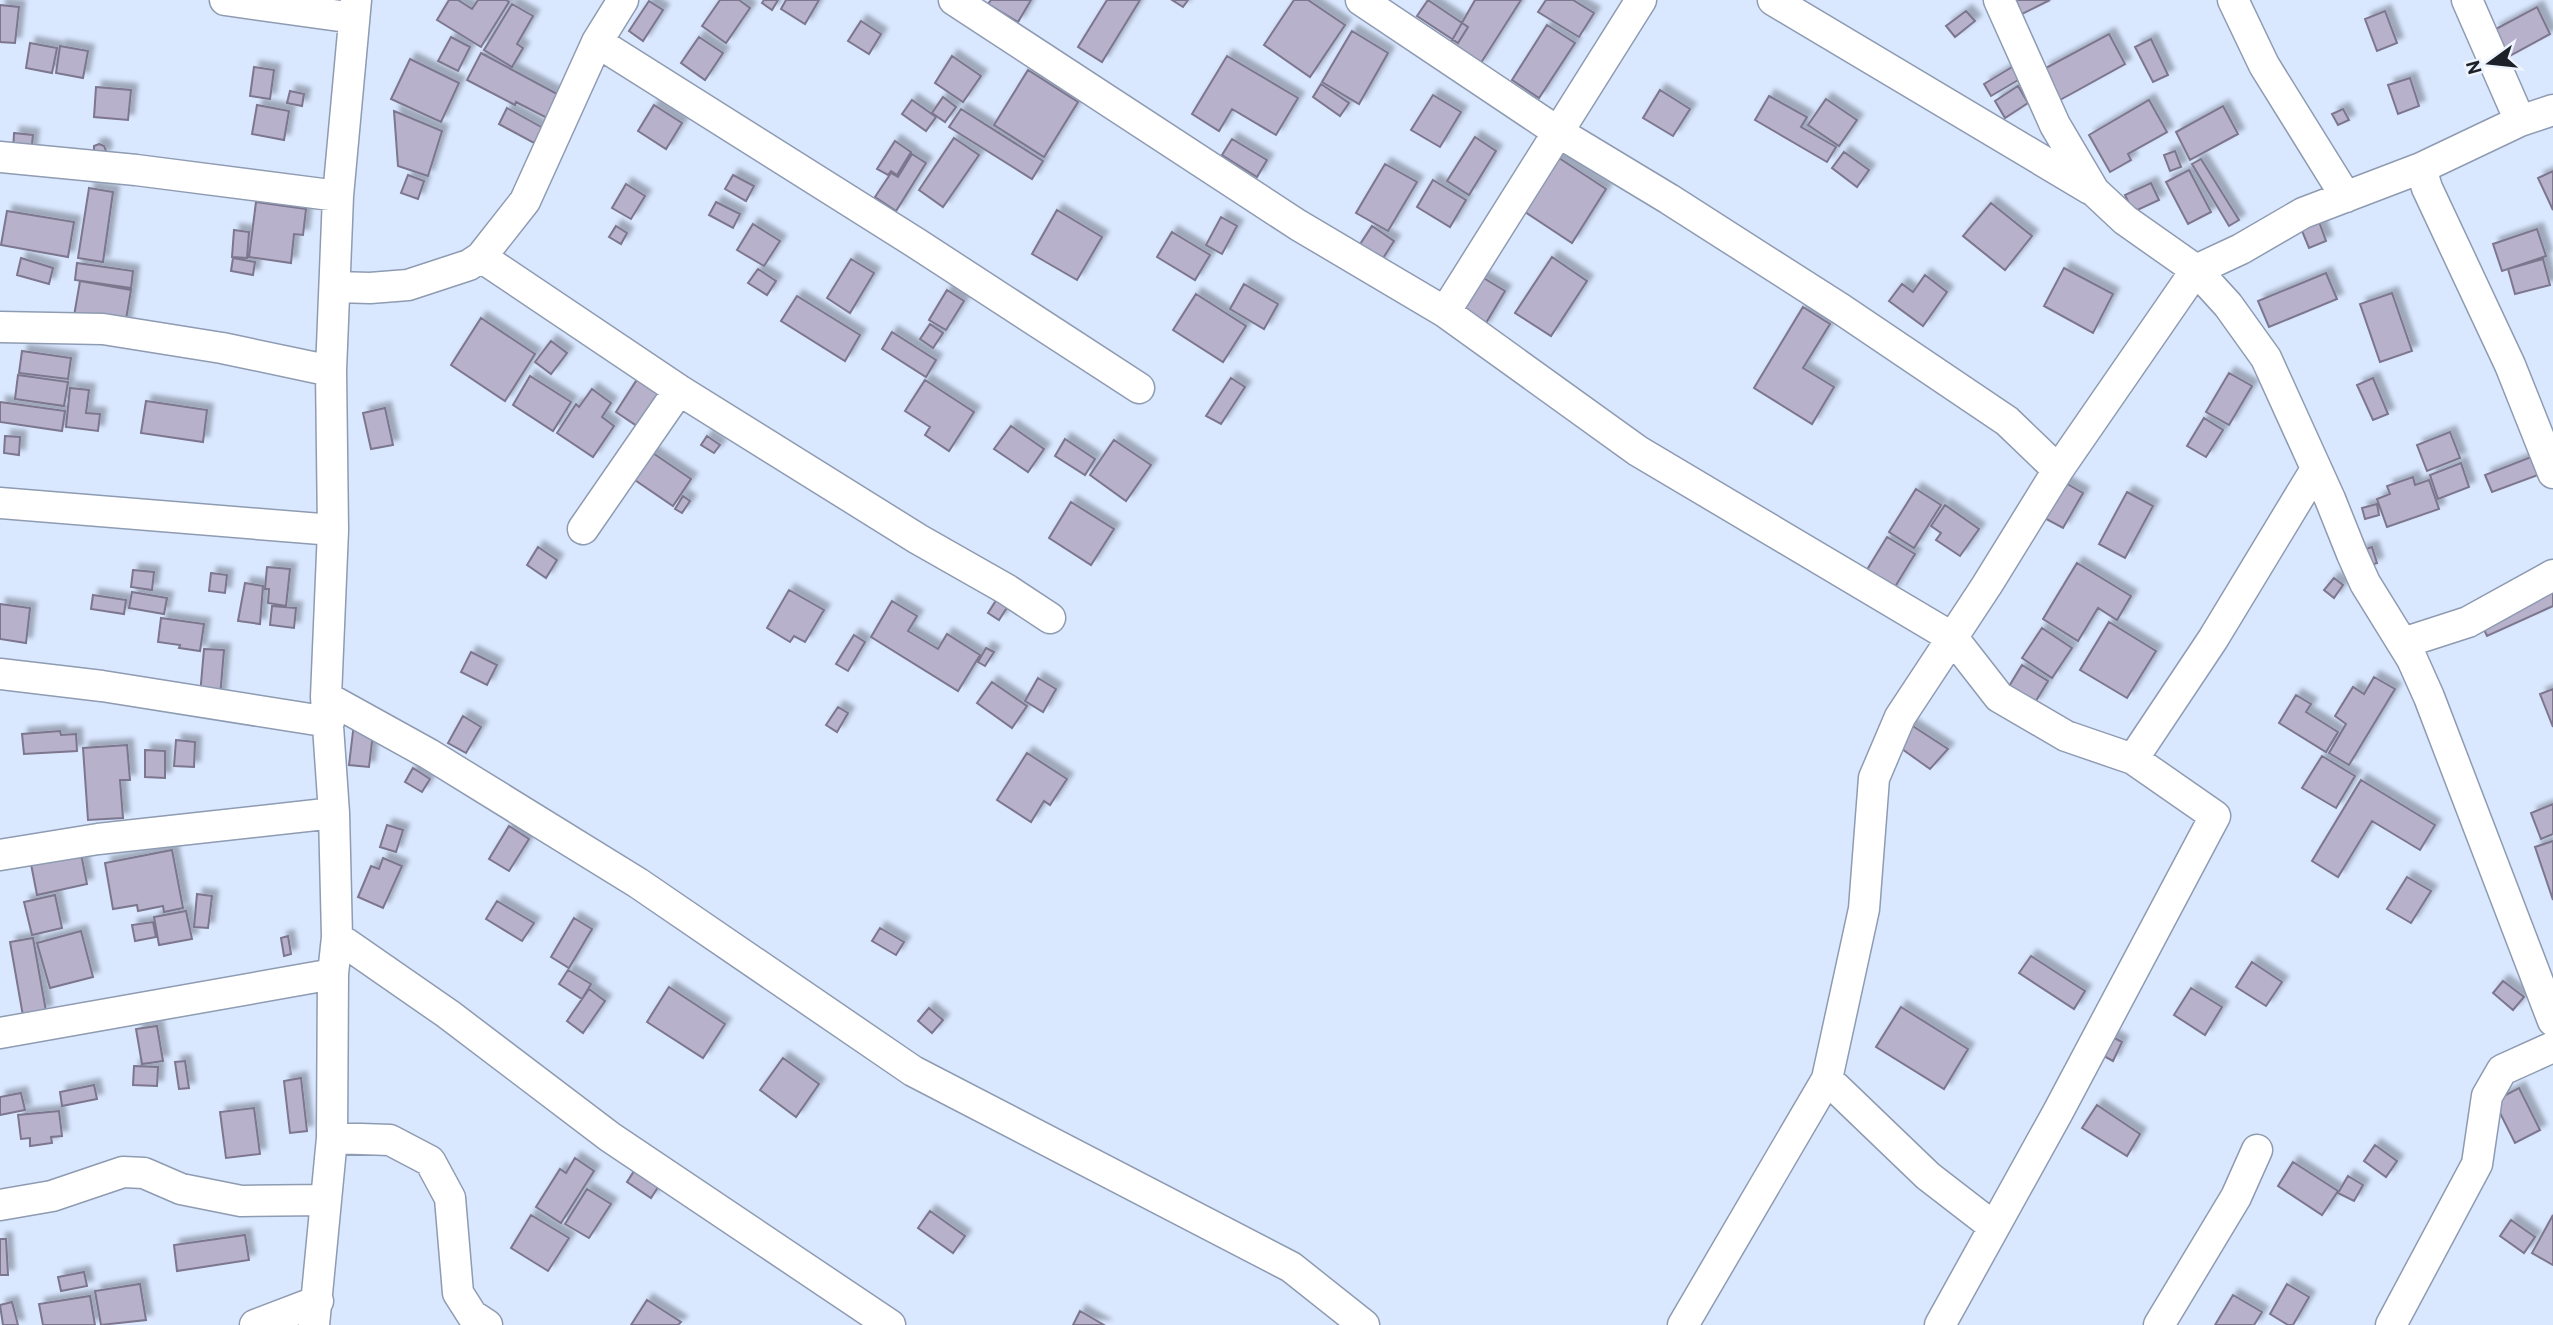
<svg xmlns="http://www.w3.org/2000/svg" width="2553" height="1325" font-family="Overpass,sans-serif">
	<defs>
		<filter id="shadow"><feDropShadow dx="6" dy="-6" stdDeviation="2" flood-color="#0004"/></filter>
	</defs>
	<rect width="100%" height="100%" fill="#d9e7ff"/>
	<!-- building -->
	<path fill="#b7b1cb" stroke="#7c768e" stroke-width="2" filter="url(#shadow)" d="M 449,0 L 458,0 L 472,9 L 478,0 L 506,0 L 509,2 L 481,47 L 437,20 Z
		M 720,0 L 739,0 L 750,8 L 726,43 L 702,26 Z
		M 764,0 L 778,0 L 772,10 L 762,3 Z
		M 786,0 L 819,0 L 805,24 L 781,9 Z
		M 991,0 L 1031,0 L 1018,22 L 988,4 Z
		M 1107,0 L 1140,0 L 1102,62 L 1078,47 Z
		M 1172,0 L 1188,0 L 1183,7 Z
		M 1294,0 L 1308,0 L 1345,25 L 1310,77 L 1264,45 Z
		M 1428,0 L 1468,27 L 1458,43 L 1417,16 Z
		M 1475,0 L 1521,0 L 1479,66 L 1447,49 Z
		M 1546,0 L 1573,0 L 1594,13 L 1579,37 L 1538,12 Z
		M 2000,0 L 2050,0 L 2010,20 Z
		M 649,1 L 663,10 L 643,41 L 629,31 Z
		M 512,4 L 533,16 L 517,44 L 523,48 L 512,67 L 484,50 Z
		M 0,5 L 19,7 L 15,43 L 0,42 Z
		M 2537,7 L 2550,34 L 2508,57 L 2494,30 Z
		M 1966,11 L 1975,21 L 1955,37 L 1946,26 Z
		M 2385,11 L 2397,43 L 2377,51 L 2365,19 Z
		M 861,21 L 881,34 L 869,54 L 848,41 Z
		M 1547,25 L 1575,43 L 1539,98 L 1512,80 Z
		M 1352,31 L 1388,53 L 1359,104 L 1322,82 Z
		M 2109,34 L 2125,64 L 2060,100 L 2044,69 Z
		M 451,37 L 470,47 L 458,71 L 438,61 Z
		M 699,37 L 723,53 L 705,80 L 681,63 Z
		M 2151,39 L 2168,75 L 2153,82 L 2135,47 Z
		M 30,43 L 57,48 L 52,73 L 26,68 Z
		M 60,46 L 88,51 L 83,78 L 56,73 Z
		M 481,53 L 559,95 L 547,118 L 516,102 L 515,105 L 467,80 Z
		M 952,56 L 981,76 L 963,102 L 935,83 Z
		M 1227,56 L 1298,98 L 1276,135 L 1232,109 L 1219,131 L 1192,114 Z
		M 410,59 L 459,83 L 441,122 L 391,99 Z
		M 2017,64 L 2025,76 L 1991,96 L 1984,84 Z
		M 254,67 L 274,70 L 270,99 L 250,96 Z
		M 1028,70 L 1078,102 L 1044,157 L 994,125 Z
		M 2410,78 L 2419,106 L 2398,114 L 2388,85 Z
		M 1321,84 L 1349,103 L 1340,116 L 1313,97 Z
		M 2018,86 L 2028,103 L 2005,118 L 1995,101 Z
		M 96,87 L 131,90 L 128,120 L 94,117 Z
		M 1660,90 L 1690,109 L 1673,136 L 1643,118 Z
		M 290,91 L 304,94 L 302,106 L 287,103 Z
		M 1433,95 L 1461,112 L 1440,147 L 1411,130 Z
		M 1769,96 L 1807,117 L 1801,127 L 1836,147 L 1827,162 L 1755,120 Z
		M 943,97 L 956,107 L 945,122 L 932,113 Z
		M 1826,99 L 1857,120 L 1839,146 L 1808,125 Z
		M 912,100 L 936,117 L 926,131 L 902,114 Z
		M 2149,100 L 2167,132 L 2128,154 L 2131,160 L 2110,172 L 2089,135 Z
		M 257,105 L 289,111 L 284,140 L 252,134 Z
		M 654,105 L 682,123 L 666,149 L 638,131 Z
		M 2223,106 L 2238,134 L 2190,160 L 2176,132 Z
		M 507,108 L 543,128 L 534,143 L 499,124 Z
		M 961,109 L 1043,161 L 1032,179 L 949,127 Z
		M 2343,109 L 2349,120 L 2338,125 L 2332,114 Z
		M 394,111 L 442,131 L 428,176 L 398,166 Z
		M 14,133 L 33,135 L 31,153 L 13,152 Z
		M 1475,137 L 1496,151 L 1469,195 L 1447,181 Z
		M 954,138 L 979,155 L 943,207 L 919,190 Z
		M 1232,139 L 1267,160 L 1257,177 L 1222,155 Z
		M 895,141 L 911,152 L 897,175 L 891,171 L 888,175 L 877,169 Z
		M 99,144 L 104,146 L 106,151 L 104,156 L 94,155 L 94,146 Z
		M 2175,151 L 2181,167 L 2170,171 L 2164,155 Z
		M 1844,152 L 1869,170 L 1857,187 L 1832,168 Z
		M 912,154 L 926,163 L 896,211 L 875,197 L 891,173 L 898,177 Z
		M 1556,156 L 1606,189 L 1572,243 L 1522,210 Z
		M 2201,159 L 2239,220 L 2229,226 L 2192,164 Z
		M 1385,164 L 1417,182 L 1388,231 L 1356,213 Z
		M 2189,170 L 2211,212 L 2188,224 L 2166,182 Z
		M 2553,171 L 2553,210 L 2538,178 Z
		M 408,175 L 424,181 L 418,199 L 401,193 Z
		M 733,175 L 754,186 L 746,201 L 725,189 Z
		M 1433,180 L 1466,200 L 1450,227 L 1417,207 Z
		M 2151,183 L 2159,200 L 2133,212 L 2125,195 Z
		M 626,184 L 645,196 L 631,219 L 612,208 Z
		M 89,188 L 113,192 L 103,262 L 78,258 Z
		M 256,202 L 306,209 L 303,235 L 294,234 L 291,263 L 249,257 Z
		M 716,202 L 740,214 L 733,228 L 709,215 Z
		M 1991,203 L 2032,236 L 2005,270 L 1963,236 Z
		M 1057,210 L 1102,237 L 1077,280 L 1032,254 Z
		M 7,211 L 74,222 L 68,257 L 1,245 Z
		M 1221,217 L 1237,226 L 1222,254 L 1206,245 Z
		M 2318,219 L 2326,241 L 2309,248 L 2300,226 Z
		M 753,224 L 780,241 L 764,266 L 737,250 Z
		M 616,226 L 627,233 L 621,244 L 609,237 Z
		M 1372,226 L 1394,241 L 1378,266 L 1355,252 Z
		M 2537,229 L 2546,256 L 2502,271 L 2493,244 Z
		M 234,230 L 249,232 L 247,258 L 232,257 Z
		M 1172,232 L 1210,255 L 1195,280 L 1157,257 Z
		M 1552,257 L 1587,281 L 1551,336 L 1515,313 Z
		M 21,258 L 53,268 L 49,284 L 17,275 Z
		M 233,258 L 255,262 L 253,275 L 231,271 Z
		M 851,259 L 874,273 L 850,313 L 827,298 Z
		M 2543,259 L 2550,285 L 2515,294 L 2508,269 Z
		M 77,263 L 133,271 L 131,288 L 75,280 Z
		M 2064,268 L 2113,294 L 2093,333 L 2044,306 Z
		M 758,269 L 776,281 L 767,295 L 748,283 Z
		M 2326,273 L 2337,299 L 2269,327 L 2258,301 Z
		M 1477,274 L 1505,291 L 1483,328 L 1455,311 Z
		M 1925,275 L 1947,292 L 1923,326 L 1889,301 L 1902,284 L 1913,292 Z
		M 80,281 L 131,290 L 125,325 L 74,316 Z
		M 1244,284 L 1278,304 L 1264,329 L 1230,309 Z
		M 947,290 L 964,301 L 946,330 L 929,320 Z
		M 2392,293 L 2412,351 L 2380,362 L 2360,304 Z
		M 1196,294 L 1246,326 L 1223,362 L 1173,330 Z
		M 797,296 L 860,335 L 845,361 L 781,321 Z
		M 1803,307 L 1830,324 L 1803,368 L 1834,387 L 1812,424 L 1754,388 Z
		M 481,318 L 535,354 L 505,401 L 451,365 Z
		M 930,324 L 943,333 L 933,348 L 920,339 Z
		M 892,332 L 936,360 L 926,377 L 882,349 Z
		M 551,341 L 567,353 L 551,374 L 535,362 Z
		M 22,351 L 71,358 L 68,379 L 19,373 Z
		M 2229,373 L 2252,386 L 2229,425 L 2206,412 Z
		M 18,375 L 68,382 L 64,406 L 15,399 Z
		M 530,376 L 571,402 L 553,431 L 513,405 Z
		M 638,378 L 659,392 L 637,426 L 616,412 Z
		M 1231,378 L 1245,387 L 1221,424 L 1206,416 Z
		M 2373,378 L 2388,414 L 2373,420 L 2357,385 Z
		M 925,380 L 974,412 L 949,451 L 925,435 L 930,427 L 905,411 Z
		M 70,388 L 89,390 L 86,413 L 100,414 L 98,431 L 66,427 Z
		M 592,389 L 611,403 L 602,417 L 614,426 L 593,457 L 557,433 L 576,404 L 579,407 Z
		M 146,401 L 207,410 L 203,442 L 141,433 Z
		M 0,402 L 65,411 L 62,431 L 0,422 Z
		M 385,408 L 393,445 L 371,449 L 363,413 Z
		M 2204,418 L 2223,430 L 2206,457 L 2187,446 Z
		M 1011,426 L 1044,449 L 1028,472 L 994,449 Z
		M 2450,432 L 2460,458 L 2427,471 L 2417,445 Z
		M 5,436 L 20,437 L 19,455 L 4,453 Z
		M 707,436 L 720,445 L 714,453 L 701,445 Z
		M 1065,439 L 1095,459 L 1085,475 L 1055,456 Z
		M 1114,440 L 1151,465 L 1126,501 L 1090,475 Z
		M 647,449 L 691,479 L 673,506 L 629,476 Z
		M 2531,457 L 2538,475 L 2492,492 L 2485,475 Z
		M 2461,463 L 2469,487 L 2438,499 L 2430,475 Z
		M 2413,477 L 2415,485 L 2429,480 L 2439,509 L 2387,527 L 2377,499 L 2390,494 L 2387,486 Z
		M 2057,478 L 2083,493 L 2063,528 L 2037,514 Z
		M 1916,489 L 1941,505 L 1914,548 L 1889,532 Z
		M 2127,492 L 2153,506 L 2125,558 L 2099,544 Z
		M 683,496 L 690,501 L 682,513 L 675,509 Z
		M 1071,502 L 1114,529 L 1091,565 L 1049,538 Z
		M 2377,504 L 2379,515 L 2365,519 L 2362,508 Z
		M 1945,505 L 1979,529 L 1960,556 L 1936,540 L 1941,533 L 1931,526 Z
		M 1887,537 L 1915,554 L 1890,595 L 1862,578 Z
		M 538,547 L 557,560 L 546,578 L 527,565 Z
		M 2372,547 L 2377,563 L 2365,567 L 2360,551 Z
		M 2077,563 L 2131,596 L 2117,620 L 2098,608 L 2078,641 L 2043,619 Z
		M 267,567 L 290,569 L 286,606 L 268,603 L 269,589 L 265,589 Z
		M 133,570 L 154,572 L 152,590 L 131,587 Z
		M 211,573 L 227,575 L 225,593 L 209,591 Z
		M 2334,578 L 2343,585 L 2334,598 L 2324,590 Z
		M 245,583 L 263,586 L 260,624 L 238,621 Z
		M 2553,586 L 2553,606 L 2487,636 L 2480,621 Z
		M 789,590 L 824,610 L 805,642 L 794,636 L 790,642 L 767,628 Z
		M 132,592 L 167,598 L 164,614 L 129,608 Z
		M 93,595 L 126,600 L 124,614 L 91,609 Z
		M 997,599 L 1008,606 L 999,620 L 988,613 Z
		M 892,601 L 917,616 L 908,631 L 938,649 L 947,634 L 980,655 L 958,691 L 871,637 Z
		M 0,604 L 30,608 L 26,643 L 0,639 Z
		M 272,606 L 296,608 L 294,628 L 270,625 Z
		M 161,618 L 204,624 L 200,651 L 179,648 L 180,645 L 158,642 Z
		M 2109,622 L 2156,651 L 2127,698 L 2080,670 Z
		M 2042,628 L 2072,648 L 2052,678 L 2022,658 Z
		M 854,635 L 865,642 L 848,671 L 836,664 Z
		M 986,648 L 994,652 L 985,666 L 978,662 Z
		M 204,649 L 224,650 L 220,697 L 200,695 Z
		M 471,652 L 497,665 L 487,685 L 461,672 Z
		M 2022,665 L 2048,681 L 2034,704 L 2008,688 Z
		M 2374,677 L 2395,689 L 2349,765 L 2329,753 L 2346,724 L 2335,716 L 2353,687 L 2364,694 Z
		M 1038,678 L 1056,689 L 1043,712 L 1025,701 Z
		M 992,682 L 1027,706 L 1012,728 L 977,703 Z
		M 2553,689 L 2553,727 L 2540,694 Z
		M 2296,695 L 2311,704 L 2306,712 L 2338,732 L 2326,752 L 2279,723 Z
		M 838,707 L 848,713 L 837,732 L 826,725 Z
		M 463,716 L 481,727 L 466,753 L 448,743 Z
		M 354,723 L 373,733 L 369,767 L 349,765 Z
		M 1908,723 L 1948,749 L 1930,769 L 1895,744 Z
		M 60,731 L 61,735 L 76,734 L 77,751 L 24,754 L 22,734 Z
		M 176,740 L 195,742 L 194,767 L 174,766 Z
		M 127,745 L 130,780 L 120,780 L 123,818 L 88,820 L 83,748 Z
		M 145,750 L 165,751 L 165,778 L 145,777 Z
		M 1027,753 L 1067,779 L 1050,805 L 1044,801 L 1031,822 L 997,800 Z
		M 2322,756 L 2355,776 L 2336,808 L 2302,788 Z
		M 413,768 L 430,779 L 422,792 L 405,782 Z
		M 2361,780 L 2435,825 L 2420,850 L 2372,821 L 2338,877 L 2312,861 Z
		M 2553,804 L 2553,834 L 2541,839 L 2531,813 Z
		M 387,825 L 403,830 L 396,852 L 380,847 Z
		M 509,826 L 529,839 L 509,871 L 489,859 Z
		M 2553,841 L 2553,900 L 2535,847 Z
		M 172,850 L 183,908 L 164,912 L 163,906 L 138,911 L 137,905 L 113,909 L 105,863 Z
		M 81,854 L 87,884 L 37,895 L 31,864 Z
		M 383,858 L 402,866 L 383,908 L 358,897 L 371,866 L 379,869 Z
		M 2407,877 L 2431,891 L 2411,923 L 2387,909 Z
		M 197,894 L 212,896 L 208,928 L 194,927 Z
		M 55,895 L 62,928 L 32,935 L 24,902 Z
		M 497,901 L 534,923 L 522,941 L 486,919 Z
		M 186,911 L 192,939 L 159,945 L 154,917 Z
		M 574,918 L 592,929 L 569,968 L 551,957 Z
		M 153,922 L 156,937 L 135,941 L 132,925 Z
		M 880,928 L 904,942 L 896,955 L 872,941 Z
		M 81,931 L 93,977 L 50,988 L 37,943 Z
		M 288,936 L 291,954 L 284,956 L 281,938 Z
		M 33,938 L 46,1011 L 23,1016 L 10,942 Z
		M 2031,956 L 2085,991 L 2074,1009 L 2019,973 Z
		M 2252,962 L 2282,982 L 2266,1006 L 2236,987 Z
		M 568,970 L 591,984 L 582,999 L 559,984 Z
		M 2503,981 L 2524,997 L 2513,1010 L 2493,993 Z
		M 669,987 L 725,1024 L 703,1058 L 647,1022 Z
		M 2191,988 L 2222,1007 L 2205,1035 L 2174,1015 Z
		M 589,989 L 605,1001 L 583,1033 L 567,1021 Z
		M 1901,1007 L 1968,1049 L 1944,1089 L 1876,1047 Z
		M 929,1008 L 943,1020 L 932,1033 L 918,1021 Z
		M 157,1026 L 163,1061 L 142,1064 L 136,1029 Z
		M 2103,1032 L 2122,1042 L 2113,1061 L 2093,1050 Z
		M 783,1058 L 819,1084 L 796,1117 L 760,1090 Z
		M 185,1061 L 189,1088 L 179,1089 L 175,1062 Z
		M 134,1066 L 158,1067 L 157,1086 L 133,1085 Z
		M 301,1078 L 307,1131 L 290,1133 L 284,1081 Z
		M 94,1085 L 97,1099 L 62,1106 L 60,1092 Z
		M 2519,1088 L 2540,1130 L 2515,1143 L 2494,1101 Z
		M 21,1093 L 25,1110 L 0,1115 L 0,1097 Z
		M 2097,1105 L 2140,1134 L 2127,1156 L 2082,1128 Z
		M 254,1108 L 260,1154 L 226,1158 L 220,1112 Z
		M 59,1111 L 62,1136 L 51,1137 L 52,1143 L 30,1146 L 30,1138 L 21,1139 L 18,1115 Z
		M 2375,1145 L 2397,1161 L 2386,1177 L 2364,1161 Z
		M 575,1158 L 594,1171 L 561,1223 L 536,1207 L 560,1169 L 566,1173 Z
		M 2293,1162 L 2338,1191 L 2322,1215 L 2278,1186 Z
		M 638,1165 L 662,1181 L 651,1198 L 627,1182 Z
		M 2348,1176 L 2363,1185 L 2354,1201 L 2338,1193 Z
		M 587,1189 L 611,1204 L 589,1238 L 565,1224 Z
		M 930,1211 L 965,1236 L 953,1253 L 918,1228 Z
		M 531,1215 L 569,1238 L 548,1271 L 511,1248 Z
		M 2553,1215 L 2553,1265 L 2532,1253 Z
		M 2511,1220 L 2535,1237 L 2524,1253 L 2500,1236 Z
		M 245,1235 L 249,1260 L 177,1271 L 174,1245 Z
		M 0,1239 L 6,1239 L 8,1275 L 0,1275 Z
		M 84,1272 L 87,1286 L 61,1291 L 58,1277 Z
		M 140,1284 L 146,1320 L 101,1325 L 95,1291 Z
		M 2287,1284 L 2309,1297 L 2293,1325 L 2288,1325 L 2270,1314 Z
		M 2233,1295 L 2262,1312 L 2254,1325 L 2215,1325 Z
		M 90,1296 L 95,1325 L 43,1325 L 39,1304 Z
		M 647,1300 L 681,1322 L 678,1325 L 631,1325 Z
		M 12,1302 L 18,1325 L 3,1325 L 0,1305 Z
		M 1080,1311 L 1104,1325 L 1073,1325 Z"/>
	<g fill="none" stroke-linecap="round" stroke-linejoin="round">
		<defs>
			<path id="minor" d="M 225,0 L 354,18
				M 954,0 L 1298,225 L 1445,312 L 1638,451 L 1953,638 L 1999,697 L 2066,736 L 2133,759 L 2215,816 L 2058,1112 L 1940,1325
				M 1361,0 L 1558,132 L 1669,199 L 1841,309 L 2007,421 L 2058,470
				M 1773,0 L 2090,189
				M 1999,0 L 2055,125 L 2094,191 L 2125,220 L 2196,270 L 2228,305 L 2266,358 L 2330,499 L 2352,554 L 2365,583 L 2412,659 L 2429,697 L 2553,1021
				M 2233,0 L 2264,65 L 2346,197
				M 2467,0 L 2520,121
				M 597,42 L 916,243 L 1139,388
				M 0,157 L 136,170 L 338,196
				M 2421,168 L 2427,188 L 2510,365 L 2553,473
				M 481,257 L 679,390 L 918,539 L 1006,589 L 1050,618
				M 335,287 L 370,288 L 408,285 L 469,265 L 481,257 L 525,201 L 597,42 L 623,0
				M 1445,312 L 1641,0
				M 0,327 L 103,329 L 222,348 L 331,371
				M 0,503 L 333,530
				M 583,529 L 679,390
				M 2403,643 L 2468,622 L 2553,575
				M 0,674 L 102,686 L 329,722
				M 326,697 L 429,754 L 638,883 L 913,1071 L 1291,1267 L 1364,1325
				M 2133,759 L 2213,639 L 2316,469
				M 0,855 L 98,839 L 334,813
				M 337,937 L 448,1014 L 610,1137 L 890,1325
				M 0,1033 L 333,974
				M 1827,1079 L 1928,1176 L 1994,1227
				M 332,1138 L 390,1140 L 430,1161 L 450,1198 L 458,1293 L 472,1315 L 487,1325
				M 0,1205 L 52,1196 L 123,1172 L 144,1173 L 181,1189 L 241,1201 L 325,1200
				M 255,1325 L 318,1301
				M 314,1325 L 332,1138 L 333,974 L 337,937 L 334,813 L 326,697 L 333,530 L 331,371 L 338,196 L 356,0
				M 1683,1325 L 1827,1079 L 1864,909 L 1874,778 L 1900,717 L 1987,585 L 2058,470 L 2196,270 L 2241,249 L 2303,213 L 2421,168 L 2520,121 L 2553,110
				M 2159,1325 L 2236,1197 L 2257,1150
				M 2391,1325 L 2477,1164 L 2487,1096 L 2502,1070 L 2553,1047"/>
		</defs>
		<!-- minor casing -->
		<use href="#minor" stroke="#8e9bb1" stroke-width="33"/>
		<!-- minor -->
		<use href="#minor" stroke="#fff" stroke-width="30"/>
	</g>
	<!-- north arrow -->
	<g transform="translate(2490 63) rotate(255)" stroke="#eef4fd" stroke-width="5" paint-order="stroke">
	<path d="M0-5L12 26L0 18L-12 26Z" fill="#1c2029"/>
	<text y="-10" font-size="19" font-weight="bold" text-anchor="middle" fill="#1c2029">N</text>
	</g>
</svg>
